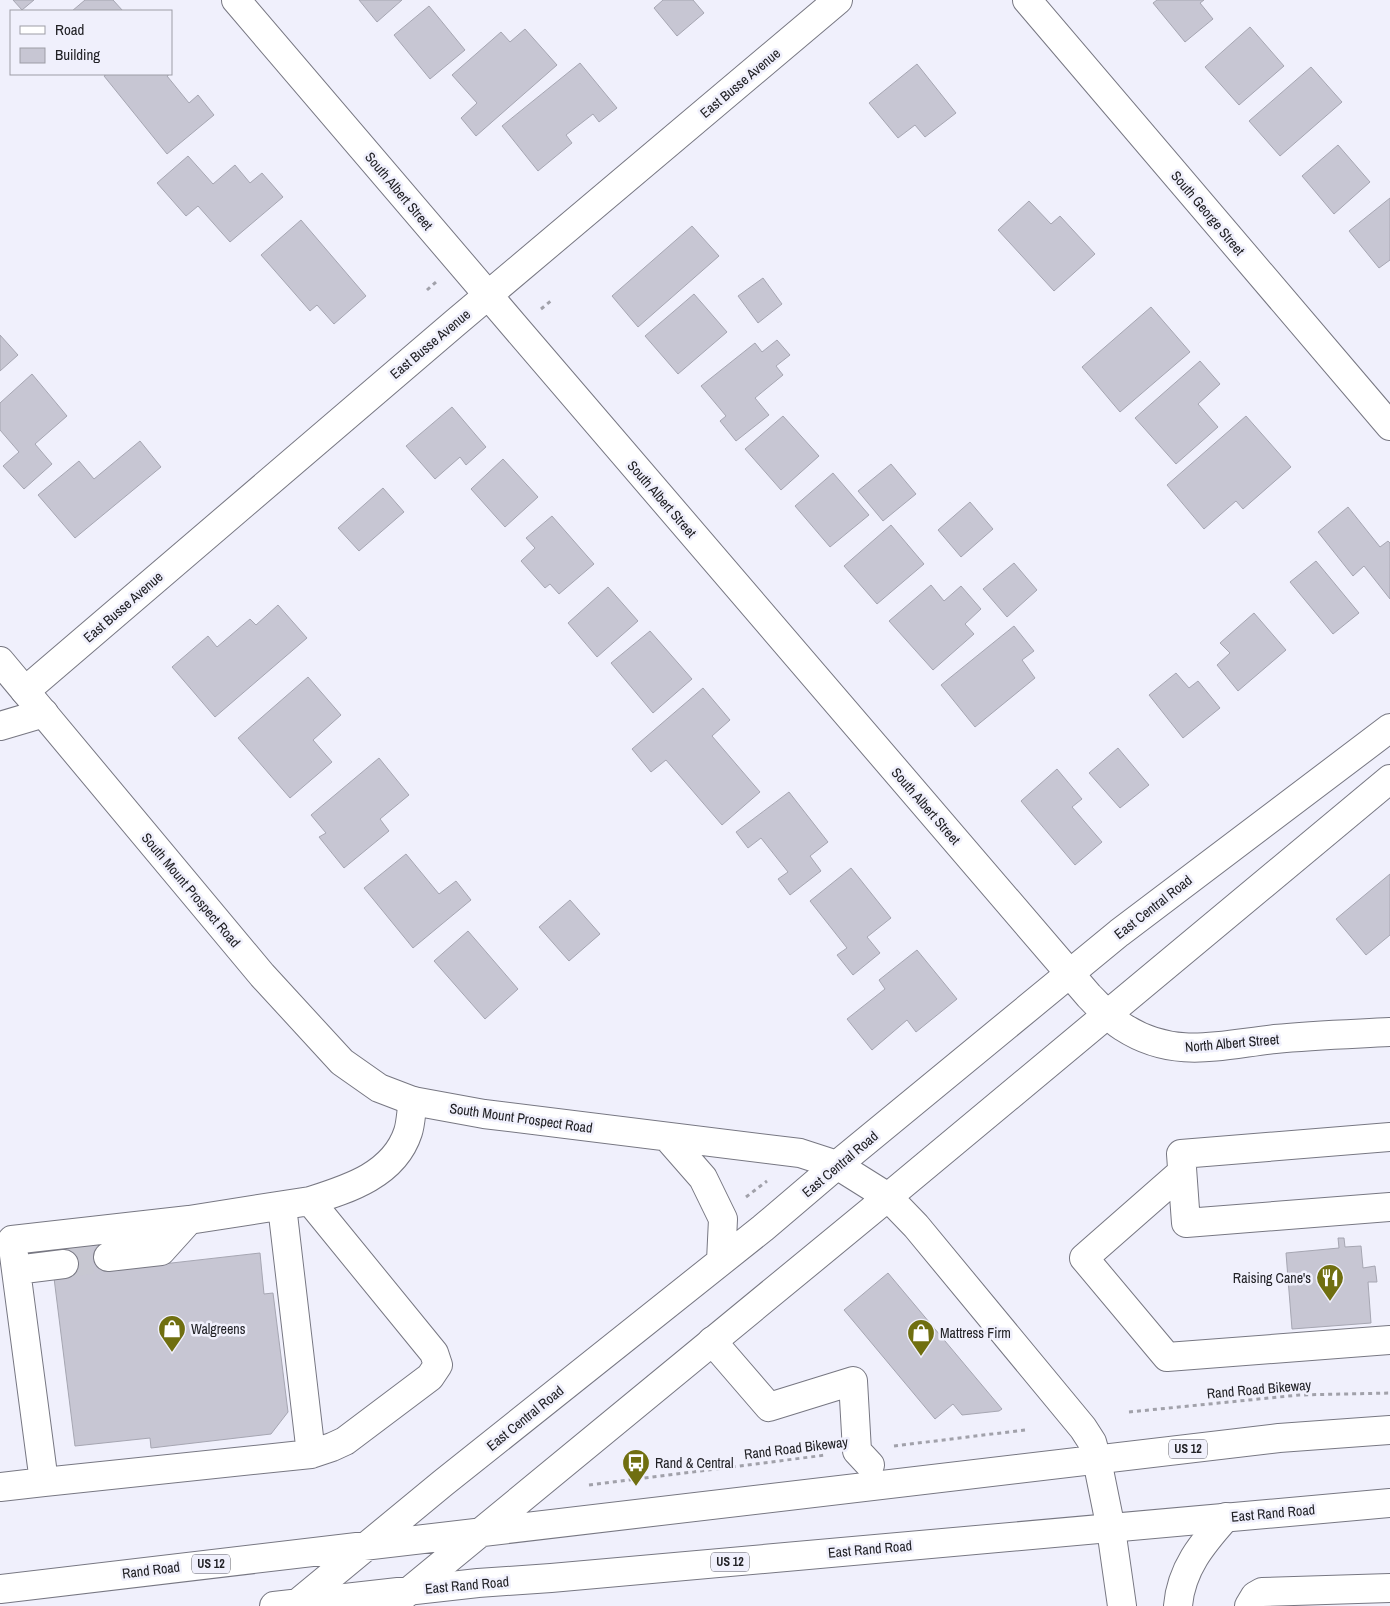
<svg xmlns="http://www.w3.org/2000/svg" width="1390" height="1606" font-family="'Archivo Narrow',sans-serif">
	<rect width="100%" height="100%" fill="#f0f0fc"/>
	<!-- building -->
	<path fill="#c7c6d3" stroke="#a6a6b2" d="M 13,0 L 34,0 L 22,10 Z
		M 85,0 L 113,0 L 123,11 L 72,11 Z
		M 359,0 L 402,0 L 377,22 Z
		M 663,0 L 693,0 L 704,13 L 677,36 L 654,8 Z
		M 1157,0 L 1204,0 L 1200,3 L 1213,19 L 1185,42 L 1153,3 Z
		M 429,6 L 465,50 L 430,79 L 394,35 Z
		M 1250,27 L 1284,66 L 1239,105 L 1205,67 Z
		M 525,29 L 557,65 L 476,136 L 461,118 L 477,103 L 452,75 L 501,32 L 510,42 Z
		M 580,63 L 617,108 L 599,122 L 593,114 L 566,135 L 572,143 L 538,171 L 502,126 Z
		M 917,64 L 956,113 L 925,137 L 915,125 L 898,138 L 869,103 Z
		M 1311,67 L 1342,102 L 1280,156 L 1249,121 Z
		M 107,74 L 170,74 L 167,76 L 189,103 L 198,95 L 214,115 L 167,154 L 104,76 Z
		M 1338,145 L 1370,182 L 1334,214 L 1302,176 Z
		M 188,156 L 213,184 L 235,165 L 250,183 L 262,173 L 283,197 L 230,242 L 198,206 L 186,216 L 157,183 Z
		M 1390,198 L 1390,260 L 1379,268 L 1349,231 Z
		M 1029,201 L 1051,224 L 1060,216 L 1095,254 L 1054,291 L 998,230 Z
		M 301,220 L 366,296 L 334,324 L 317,305 L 310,311 L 261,255 Z
		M 692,226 L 719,256 L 638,327 L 612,296 Z
		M 763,278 L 782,304 L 758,323 L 738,296 Z
		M 694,294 L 727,332 L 678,374 L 645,336 Z
		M 1151,307 L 1190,352 L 1120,412 L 1082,367 Z
		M 0,335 L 18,355 L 0,371 Z
		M 777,340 L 790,355 L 776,366 L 783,375 L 755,398 L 769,415 L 736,441 L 720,421 L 726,416 L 701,386 L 755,343 L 762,352 Z
		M 1200,361 L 1220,384 L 1198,404 L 1218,427 L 1176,464 L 1135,418 Z
		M 32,374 L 67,416 L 35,444 L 52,464 L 24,489 L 3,466 L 19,452 L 0,430 L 0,403 Z
		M 452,407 L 486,447 L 466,465 L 460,457 L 435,479 L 406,446 Z
		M 783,416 L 819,456 L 781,490 L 745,449 Z
		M 1246,416 L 1291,467 L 1243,509 L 1236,501 L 1204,529 L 1167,485 Z
		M 140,441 L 161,467 L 75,538 L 38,495 L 79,461 L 94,479 Z
		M 503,459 L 538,497 L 505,527 L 471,489 Z
		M 891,464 L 916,494 L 883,521 L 858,491 Z
		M 833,473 L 869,515 L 830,547 L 795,506 Z
		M 383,488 L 404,512 L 359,551 L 338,528 Z
		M 970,502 L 993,529 L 961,557 L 938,530 Z
		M 1348,507 L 1380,547 L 1388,541 L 1390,543 L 1390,599 L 1364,566 L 1353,576 L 1318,532 Z
		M 552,516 L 594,564 L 559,594 L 550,584 L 545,588 L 521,561 L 535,548 L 526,538 Z
		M 891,525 L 924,564 L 877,604 L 844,566 Z
		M 1316,561 L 1359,613 L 1333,634 L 1290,582 Z
		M 1014,563 L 1037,590 L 1007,617 L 983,589 Z
		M 931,585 L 944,601 L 961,586 L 981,609 L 965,624 L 974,634 L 933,670 L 889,621 Z
		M 608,587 L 638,621 L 597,657 L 568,623 Z
		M 278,605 L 307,638 L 215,717 L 172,667 L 208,636 L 217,647 L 250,619 L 256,625 Z
		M 1254,613 L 1286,650 L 1238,691 L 1217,665 L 1230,653 L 1220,643 Z
		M 1014,626 L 1034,651 L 1022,660 L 1035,678 L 975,727 L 941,685 Z
		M 650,631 L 692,679 L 653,713 L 611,663 Z
		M 1176,673 L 1189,688 L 1198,681 L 1220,708 L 1183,738 L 1149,695 Z
		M 308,677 L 341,715 L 313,740 L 332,762 L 290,798 L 238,738 Z
		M 703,688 L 730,720 L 712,736 L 760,792 L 722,825 L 666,760 L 651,772 L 632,749 Z
		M 1118,748 L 1149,785 L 1120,808 L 1089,773 Z
		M 379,758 L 409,795 L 380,819 L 389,831 L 344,868 L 319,837 L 326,833 L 311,815 Z
		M 1057,769 L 1082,799 L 1072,807 L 1102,842 L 1075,865 L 1021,801 Z
		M 789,792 L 828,842 L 810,856 L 821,871 L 790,895 L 778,879 L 788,872 L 761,838 L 748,848 L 736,832 Z
		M 406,854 L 439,894 L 456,881 L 471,900 L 413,948 L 364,888 Z
		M 851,868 L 891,918 L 867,937 L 880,953 L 853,975 L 837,955 L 847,948 L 810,901 Z
		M 1390,874 L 1390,935 L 1366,955 L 1336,919 Z
		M 570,900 L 600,934 L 569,961 L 539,927 Z
		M 468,931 L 518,989 L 485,1019 L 434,961 Z
		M 917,950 L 957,999 L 916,1032 L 907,1020 L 872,1050 L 847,1019 L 885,989 L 879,980 Z
		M 1338,1238 L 1344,1238 L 1345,1247 L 1361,1246 L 1363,1268 L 1375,1266 L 1377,1282 L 1368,1282 L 1371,1323 L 1292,1329 L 1286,1253 L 1339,1248 Z
		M 107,1243 L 110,1270 L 260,1253 L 264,1294 L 273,1293 L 288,1412 L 271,1434 L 151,1448 L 150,1438 L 75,1446 L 54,1278 L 64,1264 L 62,1249 Z
		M 888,1273 L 1002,1409 L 999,1411 L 962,1415 L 953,1404 L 935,1419 L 844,1310 Z"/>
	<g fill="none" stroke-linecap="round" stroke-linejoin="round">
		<!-- minor-tunnel -->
		<path stroke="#c7c7d1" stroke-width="28" stroke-dasharray="28 14" stroke-linecap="butt" d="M 64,1264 L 108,1257"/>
		<defs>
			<path id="minor" d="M 236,0 L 517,329 L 1089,996 C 1100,1007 1110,1019 1123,1027 C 1174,1060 1220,1045 1275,1039 C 1313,1035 1352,1034 1390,1032
				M 1027,0 L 1390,426
				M 25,691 L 455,323 L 838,0
				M 0,726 L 44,713
				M 1390,1137 L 1181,1154 L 1186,1223 L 1390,1207
				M 1182,1172 L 1084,1258 L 1167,1357 L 1390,1340
				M 310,1201 C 348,1189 394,1175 408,1132 C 411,1123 411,1111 413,1101
				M 282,1206 L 311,1454
				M 108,1257 L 161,1251 L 189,1220
				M 16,1270 L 64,1264
				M 712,1341 L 769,1407 L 853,1381 L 857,1451 L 870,1465
				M 1097,1460 L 1111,1529 L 1122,1606
				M 0,1487 L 44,1482 L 311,1454 L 332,1447 L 345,1441 L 430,1377 L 438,1365 L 434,1353 L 310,1201 L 189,1220 L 12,1240 L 44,1482
				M 1178,1606 C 1181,1569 1202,1544 1226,1517
				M 1249,1606 L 1255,1596 L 1262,1592 L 1390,1588"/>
			<path id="major" d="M 0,661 L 262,975 L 342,1062 L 379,1088 L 413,1101 L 484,1114 L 800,1153 L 837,1165 L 888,1197 L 916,1226 L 1083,1428 L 1092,1442 L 1097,1460
				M 668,1138 L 703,1178 L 723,1219 L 721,1261
				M 0,1589 L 1279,1438 L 1390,1430
				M 274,1606 L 478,1583 L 551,1578 L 1390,1503
				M 294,1606 L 443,1483 L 763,1228 L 837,1165 L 1119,933 L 1390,728
				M 391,1606 L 888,1197 L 1390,779"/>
		</defs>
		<!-- minor casing -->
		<use href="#minor" stroke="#777782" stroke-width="30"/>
		<!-- major casing -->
		<use href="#major" stroke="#777782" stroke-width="30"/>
		<!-- path -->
		<path stroke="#a1a1aa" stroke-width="3" stroke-dasharray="4 4" stroke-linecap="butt" d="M 427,290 L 436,282
			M 541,309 L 552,300
			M 746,1197 L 767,1181
			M 1129,1412 L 1299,1395 L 1390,1393
			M 894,1446 L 1025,1430
			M 589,1485 L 826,1455"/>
		<!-- minor -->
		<use href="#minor" stroke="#fff" stroke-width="28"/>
		<!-- major -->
		<use href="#major" stroke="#fff" stroke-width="28"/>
	</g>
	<!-- icons -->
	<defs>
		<symbol id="restaurant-pin" viewBox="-11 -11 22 30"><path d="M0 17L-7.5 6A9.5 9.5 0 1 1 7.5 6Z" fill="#706f10" stroke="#f0f0fc"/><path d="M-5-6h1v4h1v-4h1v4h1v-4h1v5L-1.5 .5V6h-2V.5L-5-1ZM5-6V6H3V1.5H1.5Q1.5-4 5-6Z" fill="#fff"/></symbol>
		<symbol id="shop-pin" viewBox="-11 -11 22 30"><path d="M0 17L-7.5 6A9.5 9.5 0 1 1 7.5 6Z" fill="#706f10" stroke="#f0f0fc"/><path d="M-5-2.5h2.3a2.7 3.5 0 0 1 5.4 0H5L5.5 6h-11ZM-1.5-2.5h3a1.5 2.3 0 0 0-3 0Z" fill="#fff"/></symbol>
		<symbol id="bus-pin" viewBox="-11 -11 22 30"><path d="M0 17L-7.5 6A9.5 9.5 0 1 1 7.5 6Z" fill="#706f10" stroke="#f0f0fc"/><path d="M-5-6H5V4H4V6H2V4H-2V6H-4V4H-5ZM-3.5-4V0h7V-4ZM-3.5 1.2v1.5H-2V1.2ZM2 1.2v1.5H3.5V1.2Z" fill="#fff"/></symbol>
	</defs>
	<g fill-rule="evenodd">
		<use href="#restaurant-pin" x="1314" y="1262" width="32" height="43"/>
		<use href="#shop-pin" x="156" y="1313" width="32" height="43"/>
		<use href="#shop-pin" x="905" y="1317" width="32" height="43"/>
		<use href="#bus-pin" x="620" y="1447" width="32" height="43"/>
	</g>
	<g text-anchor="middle" stroke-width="5" stroke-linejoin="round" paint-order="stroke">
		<!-- shield labels -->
		<g fill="#f0f0fc" stroke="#5f5f66" stroke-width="1">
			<rect x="1169" y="1439.5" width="38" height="19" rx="4"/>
			<rect x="711" y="1552.5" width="38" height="19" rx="4"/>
			<rect x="192" y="1554.5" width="38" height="19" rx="4"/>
		</g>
		<g font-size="12" font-weight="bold" fill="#212125">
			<text x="1188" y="1453">US 12</text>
			<text x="730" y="1566">US 12</text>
			<text x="211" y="1568">US 12</text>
		</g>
		<!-- street labels -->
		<g font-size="14" fill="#212125" stroke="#f0f0fc">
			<text transform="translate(740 83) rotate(-40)" y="5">East Busse Avenue</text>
			<text transform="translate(399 191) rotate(50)" y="5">South Albert Street</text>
			<text transform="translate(1208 213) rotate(50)" y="5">South George Street</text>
			<text transform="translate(430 344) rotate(-40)" y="5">East Busse Avenue</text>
			<text transform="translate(662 499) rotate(49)" y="5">South Albert Street</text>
			<text transform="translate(123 607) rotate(-41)" y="5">East Busse Avenue</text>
			<text transform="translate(926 806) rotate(49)" y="5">South Albert Street</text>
			<text transform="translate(191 890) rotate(50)" y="5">South Mount Prospect Road</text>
			<text transform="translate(1153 907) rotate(-38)" y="5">East Central Road</text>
			<text transform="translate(1232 1043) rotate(-5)" y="5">North Albert Street</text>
			<text transform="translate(521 1118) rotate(8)" y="5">South Mount Prospect Road</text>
			<text transform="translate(840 1164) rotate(-40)" y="5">East Central Road</text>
			<text transform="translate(1259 1389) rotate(-5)" y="5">Rand Road Bikeway</text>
			<text transform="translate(525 1418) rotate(-39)" y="5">East Central Road</text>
			<text transform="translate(796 1448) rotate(-7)" y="5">Rand Road Bikeway</text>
			<text transform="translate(1273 1513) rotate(-5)" y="5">East Rand Road</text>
			<text transform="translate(870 1549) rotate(-5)" y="5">East Rand Road</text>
			<text transform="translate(151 1570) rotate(-7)" y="5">Rand Road</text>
			<text transform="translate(467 1585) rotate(-5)" y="5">East Rand Road</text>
		</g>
		<!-- poi labels -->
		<g font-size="14" fill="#212125" stroke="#f0f0fc" text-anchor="start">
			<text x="1311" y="1283" text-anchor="end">Raising Cane's</text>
			<text x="191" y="1334">Walgreens</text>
			<text x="940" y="1338">Mattress Firm</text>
			<text x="655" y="1468">Rand &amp; Central</text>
		</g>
	</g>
	<!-- legend -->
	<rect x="10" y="10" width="162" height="65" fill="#f0f0fc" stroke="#9d9da6"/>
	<rect x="20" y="26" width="25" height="8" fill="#ffffff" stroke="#9d9da6"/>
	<text x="55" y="35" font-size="15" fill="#212125">Road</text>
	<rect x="20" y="48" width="25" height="15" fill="#c7c6d3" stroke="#9d9da6"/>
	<text x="55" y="60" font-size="15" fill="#212125">Building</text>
</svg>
